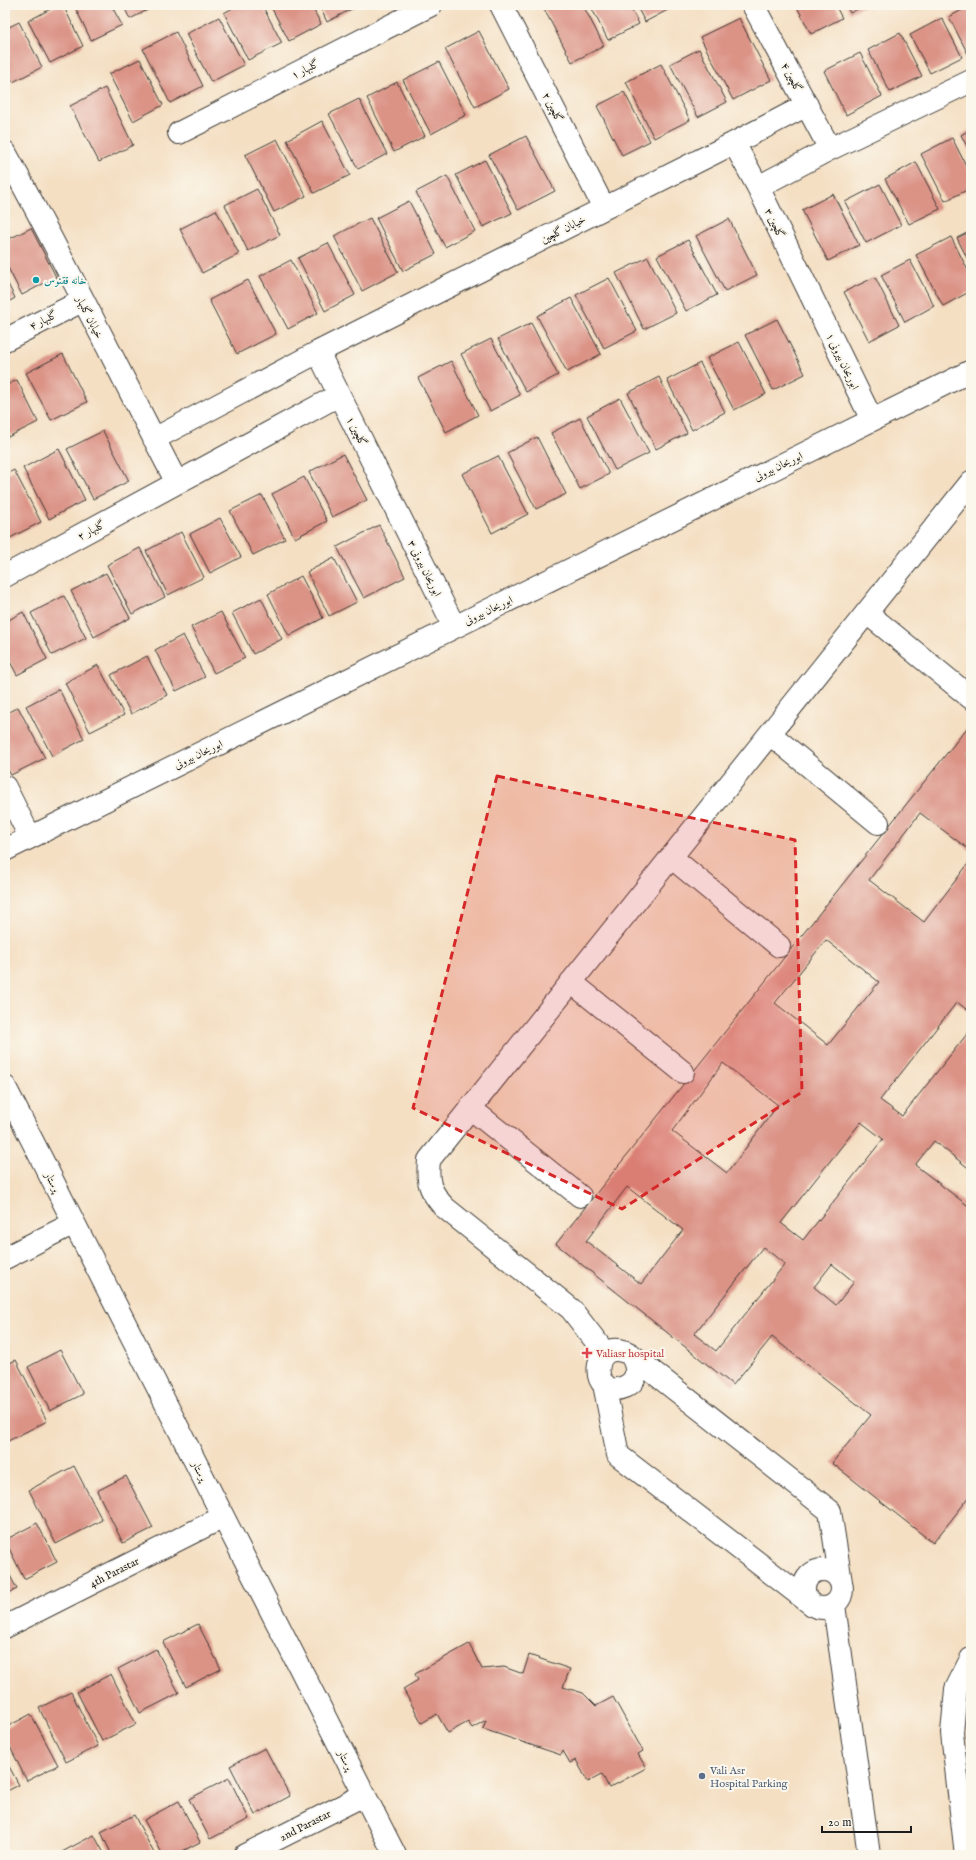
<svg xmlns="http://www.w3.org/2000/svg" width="976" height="1860" font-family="'IM FELL English',Amiri,serif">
	<rect width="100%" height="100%" fill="#fbf7ec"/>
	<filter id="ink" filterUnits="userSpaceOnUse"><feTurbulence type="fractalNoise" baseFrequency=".025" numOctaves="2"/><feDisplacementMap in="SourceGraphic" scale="8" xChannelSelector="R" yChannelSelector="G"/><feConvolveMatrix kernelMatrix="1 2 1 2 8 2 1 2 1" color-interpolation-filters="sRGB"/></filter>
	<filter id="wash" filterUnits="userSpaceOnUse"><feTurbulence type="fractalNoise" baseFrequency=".012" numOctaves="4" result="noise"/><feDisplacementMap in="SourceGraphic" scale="16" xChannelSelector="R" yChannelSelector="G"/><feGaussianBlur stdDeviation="0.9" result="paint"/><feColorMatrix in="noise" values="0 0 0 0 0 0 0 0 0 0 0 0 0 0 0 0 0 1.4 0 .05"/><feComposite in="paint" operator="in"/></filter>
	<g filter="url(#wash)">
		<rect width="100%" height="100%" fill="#f4dfc3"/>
		<g id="blocks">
			<!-- building -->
			<path fill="#db9386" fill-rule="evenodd" d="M 58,5 L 63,5 L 83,46 L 50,63 L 28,21 Z
				M 74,5 L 111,5 L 122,25 L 91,40 Z
				M 123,5 L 157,5 L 130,19 Z
				M 238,5 L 262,5 L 282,43 L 248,60 L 224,13 Z
				M 270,5 L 311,5 L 321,24 L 289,41 Z
				M 319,5 L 356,5 L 357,6 L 327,22 Z
				M 542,5 L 583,5 L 604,46 L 572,62 Z
				M 590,5 L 629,5 L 639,24 L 608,40 Z
				M 636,5 L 677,5 L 645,22 Z
				M 796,5 L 835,5 L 842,18 L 811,34 Z
				M 846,5 L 866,5 L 850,13 Z
				M 971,5 L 971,55 L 969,56 L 949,17 Z
				M 219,17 L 244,65 L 211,82 L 186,34 Z
				M 739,18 L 771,80 L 733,100 L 700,37 Z
				M 942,18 L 962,57 L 930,73 L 910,35 Z
				M 19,22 L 42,67 L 13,82 L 5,67 L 5,29 Z
				M 479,31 L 509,89 L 475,107 L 445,49 Z
				M 176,32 L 203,86 L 170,103 L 143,49 Z
				M 900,33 L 922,76 L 890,92 L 868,50 Z
				M 699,49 L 727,102 L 698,117 L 670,64 Z
				M 860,53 L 882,96 L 846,115 L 824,71 Z
				M 140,59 L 163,105 L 133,121 L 109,74 Z
				M 439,62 L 466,115 L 431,134 L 403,80 Z
				M 661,64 L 690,120 L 654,138 L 626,82 Z
				M 397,82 L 425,136 L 394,152 L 367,98 Z
				M 105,88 L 133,145 L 99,162 L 70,106 Z
				M 624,92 L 650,141 L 622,155 L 597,106 Z
				M 359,99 L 387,154 L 358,169 L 329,114 Z
				M 322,121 L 350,175 L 314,193 L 287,140 Z
				M 971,129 L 971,154 L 961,135 Z
				M 526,136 L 555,191 L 518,210 L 489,155 Z
				M 952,138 L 971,175 L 971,188 L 945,201 L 921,154 Z
				M 277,139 L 306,196 L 274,212 L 245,155 Z
				M 485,160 L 512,213 L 483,227 L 456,175 Z
				M 916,162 L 940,209 L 909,224 L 885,179 Z
				M 447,176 L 475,231 L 445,247 L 416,192 Z
				M 880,184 L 901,225 L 866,243 L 845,202 Z
				M 257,189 L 280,235 L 248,251 L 225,205 Z
				M 833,194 L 859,245 L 828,261 L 802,210 Z
				M 409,201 L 436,254 L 403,271 L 376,218 Z
				M 216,210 L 239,254 L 202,273 L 180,229 Z
				M 370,218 L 398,272 L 362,291 L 334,236 Z
				M 729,219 L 757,275 L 725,291 L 696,236 Z
				M 31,228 L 56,277 L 22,295 L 5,262 L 5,241 Z
				M 971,231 L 971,266 L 957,238 Z
				M 951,237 L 971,276 L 971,291 L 943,306 L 916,255 Z
				M 688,240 L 717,295 L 686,311 L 657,256 Z
				M 328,243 L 355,295 L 325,311 L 298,258 Z
				M 648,257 L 676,313 L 644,329 L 616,273 Z
				M 291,260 L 318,313 L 288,329 L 260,276 Z
				M 910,260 L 934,306 L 905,322 L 881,275 Z
				M 875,277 L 899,325 L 869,341 L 844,292 Z
				M 5,278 L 15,298 L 5,304 Z
				M 609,278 L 637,331 L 604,348 L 576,295 Z
				M 248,280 L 276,334 L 237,354 L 209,300 Z
				M 571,298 L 601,354 L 567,372 L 537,316 Z
				M 777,319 L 805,374 L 773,390 L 745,335 Z
				M 531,323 L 558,375 L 526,392 L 498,339 Z
				M 491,339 L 520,395 L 490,411 L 461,354 Z
				M 739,342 L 766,394 L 734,410 L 707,358 Z
				M 63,354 L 87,402 L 51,420 L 26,373 Z
				M 451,361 L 478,415 L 446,432 L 418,378 Z
				M 700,363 L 725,412 L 692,430 L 667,380 Z
				M 659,377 L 687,433 L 656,449 L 628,393 Z
				M 17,380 L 38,422 L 8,437 L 5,431 L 5,386 Z
				M 620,398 L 649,453 L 615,470 L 587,416 Z
				M 580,418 L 609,474 L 580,489 L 551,433 Z
				M 103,431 L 129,481 L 93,499 L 67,449 Z
				M 537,437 L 566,494 L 536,509 L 507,453 Z
				M 59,449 L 85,500 L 49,519 L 23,468 Z
				M 343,454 L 367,500 L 332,517 L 309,472 Z
				M 498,456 L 528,514 L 492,533 L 462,474 Z
				M 14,470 L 41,522 L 10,538 L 5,528 L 5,475 Z
				M 304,477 L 327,521 L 295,538 L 272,494 Z
				M 262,495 L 285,539 L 253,555 L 230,511 Z
				M 220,518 L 241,557 L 210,573 L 190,534 Z
				M 379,525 L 405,577 L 364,598 L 337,547 Z
				M 181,532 L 204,577 L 168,595 L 146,551 Z
				M 140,548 L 165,597 L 132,614 L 107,565 Z
				M 334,558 L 357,602 L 329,616 L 307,572 Z
				M 106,573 L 130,618 L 94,637 L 71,591 Z
				M 301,576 L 323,618 L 289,636 L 268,594 Z
				M 64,596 L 86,638 L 52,655 L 31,613 Z
				M 261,598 L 282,639 L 253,654 L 232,613 Z
				M 23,612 L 47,659 L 17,675 L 5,652 L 5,622 Z
				M 221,612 L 245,658 L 214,673 L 191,627 Z
				M 183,635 L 205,677 L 176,691 L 155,650 Z
				M 147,656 L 167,695 L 131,714 L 111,675 Z
				M 98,665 L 124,715 L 90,732 L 65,683 Z
				M 59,689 L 84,739 L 52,756 L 26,706 Z
				M 18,707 L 45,758 L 11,775 L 5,765 L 5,714 Z
				M 971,723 L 971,749 L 967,755 L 971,758 L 971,851 L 920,813 L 869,880 L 924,922 L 971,860 L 971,1013 L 957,1002 L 880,1100 L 902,1116 L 971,1029 L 971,1170 L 934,1141 L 915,1165 L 971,1208 L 971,1495 L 933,1543 L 832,1463 L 871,1415 L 772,1337 L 733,1385 L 556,1244 ZM 826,940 L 879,982 L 828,1045 L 775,1003 ZM 723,1063 L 778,1105 L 727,1173 L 672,1131 ZM 861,1122 L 883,1139 L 803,1240 L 781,1223 ZM 627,1187 L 683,1230 L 641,1284 L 586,1241 ZM 763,1247 L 785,1264 L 716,1351 L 694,1334 ZM 832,1264 L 854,1282 L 836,1305 L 814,1287 Z
				M 60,1350 L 83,1394 L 50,1411 L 28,1367 Z
				M 16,1360 L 47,1421 L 8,1441 L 5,1435 L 5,1365 Z
				M 74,1466 L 102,1520 L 56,1544 L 29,1490 Z
				M 126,1476 L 153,1528 L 123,1543 L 97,1491 Z
				M 37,1523 L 57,1562 L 24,1579 L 5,1540 Z
				M 5,1566 L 17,1589 L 5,1595 Z
				M 198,1624 L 221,1669 L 186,1687 L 163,1642 Z
				M 469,1644 L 482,1669 L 504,1667 L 523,1674 L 529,1655 L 570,1669 L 563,1687 L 583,1693 L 596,1706 L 613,1697 L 643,1751 L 638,1754 L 646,1768 L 609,1788 L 602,1774 L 588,1782 L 576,1760 L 570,1763 L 563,1751 L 561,1755 L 483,1729 L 486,1720 L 472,1728 L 468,1722 L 448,1733 L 437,1714 L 422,1723 L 403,1689 L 418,1680 L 415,1674 Z
				M 156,1649 L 179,1693 L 140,1713 L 118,1669 Z
				M 111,1674 L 136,1724 L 102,1741 L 77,1692 Z
				M 71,1692 L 98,1746 L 66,1762 L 39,1708 Z
				M 31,1714 L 58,1765 L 27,1781 L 5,1737 L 5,1728 Z
				M 265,1748 L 290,1796 L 255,1815 L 230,1766 Z
				M 5,1759 L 19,1785 L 5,1792 Z
				M 229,1778 L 249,1819 L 210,1839 L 189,1799 Z
				M 179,1801 L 200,1842 L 175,1855 L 163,1855 L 144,1820 Z
				M 134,1815 L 155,1855 L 112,1855 L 101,1832 Z
				M 94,1835 L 105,1855 L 63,1855 L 62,1852 Z"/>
		</g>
	</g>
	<g filter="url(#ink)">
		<use href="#blocks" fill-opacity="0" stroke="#3c3935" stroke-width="1"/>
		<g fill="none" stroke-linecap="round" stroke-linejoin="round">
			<defs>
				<path id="minor" d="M 501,5 L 604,208
					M 753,5 L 830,149
					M 179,133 L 431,5
					M 734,143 L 758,187 L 872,420
					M 5,152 C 65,261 120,373 177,483
					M 758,187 L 830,149 L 971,81
					M 5,340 L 82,301
					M 318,352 L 454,626
					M 154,439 L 318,352 L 734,143 L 807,105
					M 5,576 L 339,395
					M 867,613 L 971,698
					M 770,734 L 878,823
					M 5,787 L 30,837
					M 5,850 L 971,371
					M 671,857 L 779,946
					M 571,982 L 683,1072
					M 5,1087 L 395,1855
					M 470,1108 L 580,1196
					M 5,1258 L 74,1223
					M 605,1353 L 571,1309 L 444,1207 C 429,1190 427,1182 429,1160 L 971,482
					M 630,1354 C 638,1365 640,1381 624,1387 C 589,1402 589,1333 630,1354 L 830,1511 L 841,1582
					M 604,1384 L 618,1455 L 810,1603
					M804 1589a19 19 0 1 1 38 0a19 19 0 1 1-38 0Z
					M 834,1605 L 869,1855
					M 5,1627 L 223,1517
					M 245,1855 L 364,1795
					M 966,1855 L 952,1733 L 956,1689 L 971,1659"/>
			</defs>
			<!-- minor casing -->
			<use href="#minor" stroke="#3c3935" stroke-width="24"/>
			<!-- minor -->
			<use href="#minor" stroke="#fff" stroke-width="22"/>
		</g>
	</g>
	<!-- marked area -->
	<path fill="#d62828" fill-opacity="0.2" stroke="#d62828" stroke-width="3" stroke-dasharray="8 5" stroke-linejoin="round" d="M 497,776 L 795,840 L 802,1092 L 622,1209 L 413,1108 Z"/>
	<!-- markers -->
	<circle fill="#0f9aa8" stroke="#fbf7ec" stroke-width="1.5" cx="36" cy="280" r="4"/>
	<path fill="#e0444e" stroke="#fbf7ec" stroke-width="1.5" d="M585 1347h4v4h4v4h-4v4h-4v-4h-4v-4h4z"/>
	<circle fill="#5c6f8a" stroke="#fbf7ec" stroke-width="1.5" cx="702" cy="1776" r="4"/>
	<g text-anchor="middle" stroke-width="4" stroke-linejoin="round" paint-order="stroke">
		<!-- street labels -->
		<g font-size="11" fill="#1c1c1c" stroke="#fbf7ec">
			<text transform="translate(305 69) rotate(-27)" y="4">گلبهار ۱</text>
			<text transform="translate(792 77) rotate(62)" y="4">گلچین ۴</text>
			<text transform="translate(553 107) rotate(63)" y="4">گلچین ۲</text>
			<text transform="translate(775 223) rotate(64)" y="4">گلچین ۳</text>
			<text transform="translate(563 229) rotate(-27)" y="4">خیابان گلچین</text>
			<text transform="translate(90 317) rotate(63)" y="4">خیابان گلبهار</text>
			<text transform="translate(43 320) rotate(-27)" y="4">گلبهار ۴</text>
			<text transform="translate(843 361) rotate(64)" y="4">ابوریحان بیرونی ۱</text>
			<text transform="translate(357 431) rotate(63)" y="4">گلچین ۱</text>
			<text transform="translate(778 466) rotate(-26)" y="4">ابوریحان بیرونی</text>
			<text transform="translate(91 530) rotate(-28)" y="4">گلبهار ۲</text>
			<text transform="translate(425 568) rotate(63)" y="4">ابوریحان بیرونی ۳</text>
			<text transform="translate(488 610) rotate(-26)" y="4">ابوریحان بیرونی</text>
			<text transform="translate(198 754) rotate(-26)" y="4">ابوریحان بیرونی</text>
			<text transform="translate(53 1182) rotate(63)" y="4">پرستار</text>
			<text transform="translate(200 1471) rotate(63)" y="4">پرستار</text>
			<text transform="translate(114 1572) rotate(-27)" y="4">4th Parastar</text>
			<text transform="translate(346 1760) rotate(63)" y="4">پرستار</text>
			<text transform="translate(305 1825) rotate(-27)" y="4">2nd Parastar</text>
		</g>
		<!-- culture labels -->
		<g font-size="11" fill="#0d838f" stroke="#fbf7ec" text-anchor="start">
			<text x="44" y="284">خانه ققنوس</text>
		</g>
		<!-- health labels -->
		<g font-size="11" fill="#be3a42" stroke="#fbf7ec" text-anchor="start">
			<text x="596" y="1357">Valiasr hospital</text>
		</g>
		<!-- service labels -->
		<g font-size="11" fill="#4e5e75" stroke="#fbf7ec" text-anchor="start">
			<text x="710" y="1774">Vali Asr<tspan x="710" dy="13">Hospital Parking</tspan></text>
		</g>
	</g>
	<!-- margin -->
	<rect width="976" height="1860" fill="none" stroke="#fbf7ec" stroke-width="20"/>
	<!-- scale -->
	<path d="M822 1826v6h89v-6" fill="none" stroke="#1c1c1c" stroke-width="2"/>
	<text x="828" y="1826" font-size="12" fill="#1c1c1c" stroke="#fbf7ec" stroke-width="3" paint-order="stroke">20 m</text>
</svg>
